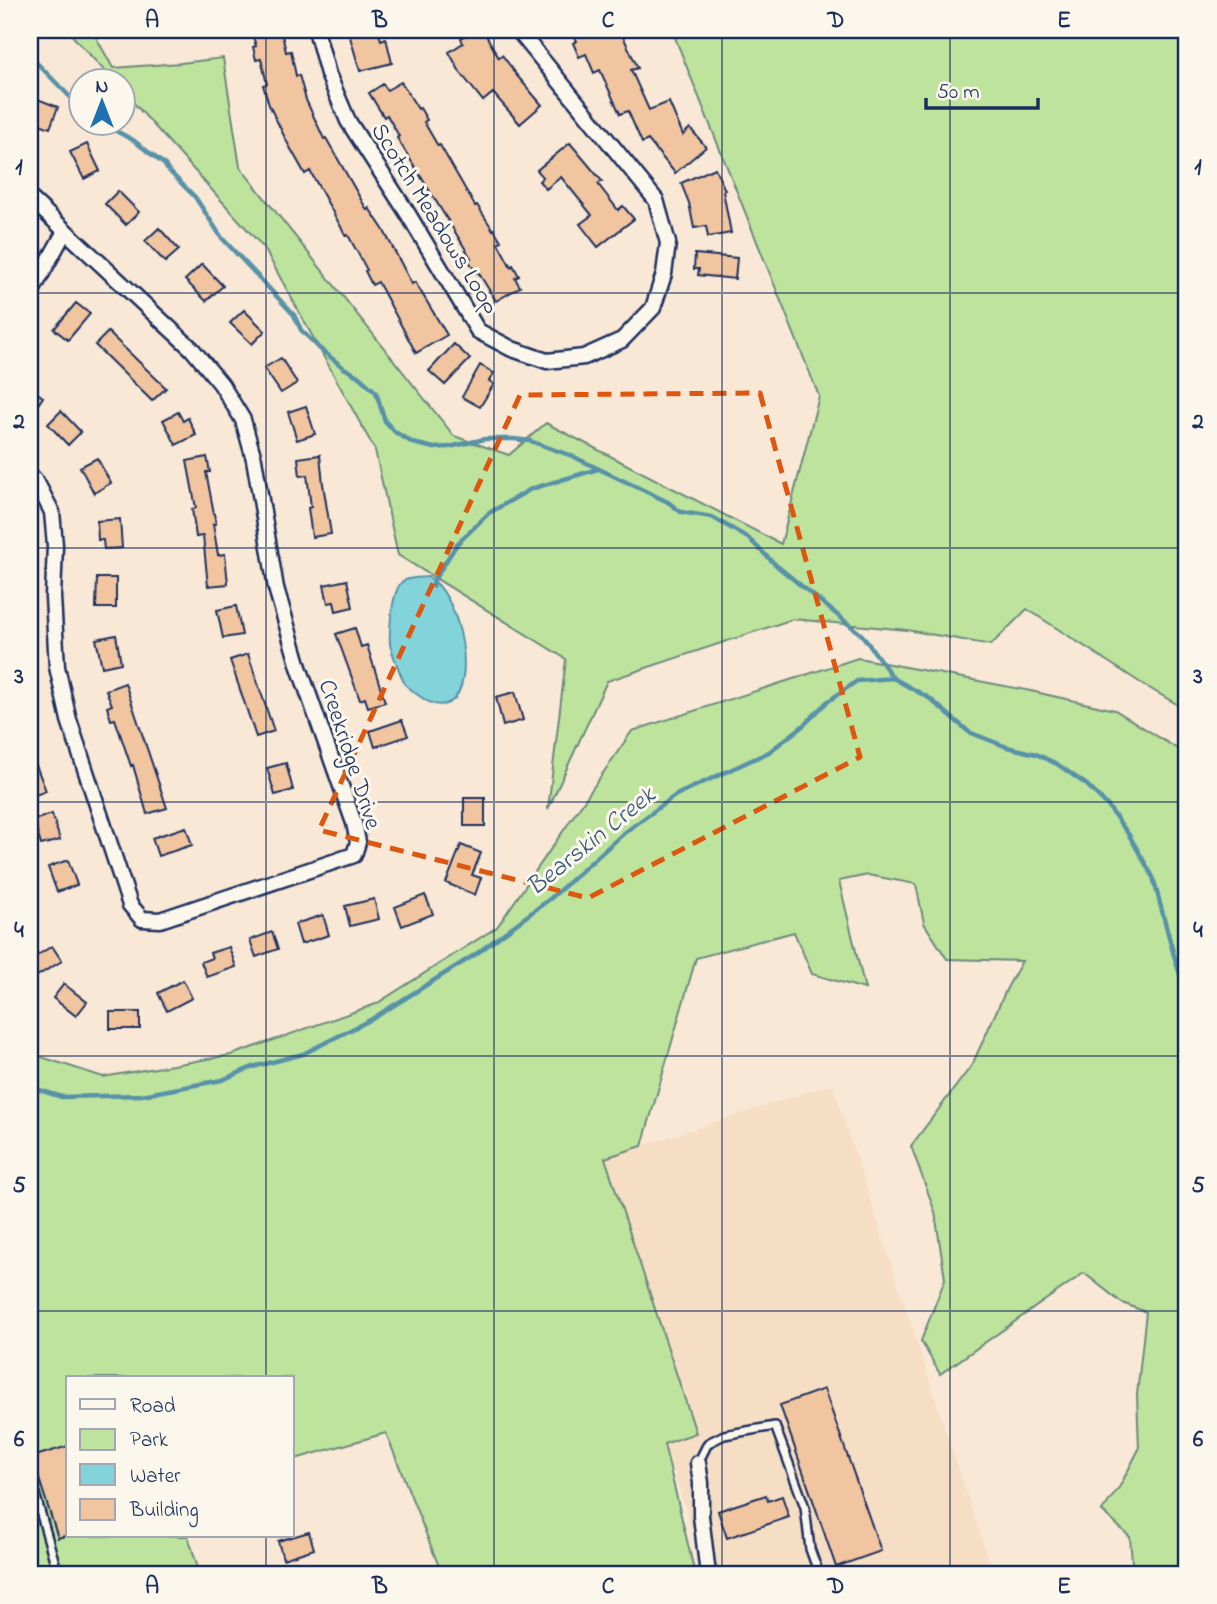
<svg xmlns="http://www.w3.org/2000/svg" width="1217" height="1604" font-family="'Indie Flower',sans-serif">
	<rect width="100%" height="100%" fill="#f8e8d5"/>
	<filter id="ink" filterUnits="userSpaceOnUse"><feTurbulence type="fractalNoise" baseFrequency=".0143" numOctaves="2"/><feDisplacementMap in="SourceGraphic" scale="14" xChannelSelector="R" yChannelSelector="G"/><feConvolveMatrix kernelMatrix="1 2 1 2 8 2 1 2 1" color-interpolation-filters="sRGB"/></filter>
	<g filter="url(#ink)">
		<!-- built -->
		<path fill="#f6dec5" d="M 832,1084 L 993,1574 L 707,1574 L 664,1444 L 695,1433 L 605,1158 Z"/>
		<!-- green -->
		<path fill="#bee39d" stroke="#6c897e" stroke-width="2" d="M 67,30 L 92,30 L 113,68 L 181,63 L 223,58 L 240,167 L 454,436 L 509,455 L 546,423 L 781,544 L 819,396 L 672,30 L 1187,30 L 1187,710 L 1144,685 L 1027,609 L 991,645 L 907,630 L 793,619 L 607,681 L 548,809 L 566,659 L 398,555 L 375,450 L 264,248 L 123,91 L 122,80 L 113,80 Z
			M 858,658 L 1026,690 L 1115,710 L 1187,755 L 1187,1574 L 1133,1574 L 1130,1537 L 1102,1511 L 1120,1486 L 1139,1449 L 1137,1395 L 1146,1312 L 1122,1303 L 1084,1273 L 940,1374 L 921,1341 L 945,1279 L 935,1212 L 911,1146 L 972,1065 L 1007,988 L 1022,961 L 947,959 L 924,923 L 916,884 L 868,875 L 839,881 L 865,989 L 812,974 L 794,932 L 696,958 L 642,1146 L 605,1158 L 696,1433 L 664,1444 L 695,1574 L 442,1574 L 386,1433 L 292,1460 L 292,1378 L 68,1378 L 68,1536 L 188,1536 L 200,1574 L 30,1574 L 30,1051 L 32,1054 L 103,1077 L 231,1055 L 376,1004 L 497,927 L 632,731 Z"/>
		<!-- water -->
		<path fill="#82d4da" stroke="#5992a8" stroke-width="2" d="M 428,577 C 457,591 476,673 455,698 C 442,712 426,702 413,691 C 411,689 407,687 405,684 C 402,679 391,650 390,644 C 389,630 392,591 402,582 C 407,577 421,578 428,577 Z"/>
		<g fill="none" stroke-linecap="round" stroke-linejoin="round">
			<!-- stream -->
			<path stroke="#5992a8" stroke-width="4.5" d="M 30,56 L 80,107
				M 99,122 L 133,140 L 165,165 L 167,169 L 195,197 L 222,238 L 294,315 L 301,330 L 319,348 L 344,368 L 358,376 L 376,392 L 385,421 L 395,432 L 413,443 L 434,448 L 449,447 L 485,439 L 514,439 L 530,441 L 572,456 L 668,502 L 681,512 L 712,517 L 748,538 L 777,566 L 862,635 L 893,678
				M 433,586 L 434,580 L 457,544 L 489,513 L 531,489 L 598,469
				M 30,1087 L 62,1097 L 142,1095 L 222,1080 L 253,1067 L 303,1054 L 372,1019 L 476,954 L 551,898 L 624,833 L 676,795 L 769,752 L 804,725 L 827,702 L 857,681 L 893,678 L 929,698 L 969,732 L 1007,747 L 1036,754 L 1057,764 L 1087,785 L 1107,805 L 1129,835 L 1153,877 L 1173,952 L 1187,997"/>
		</g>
		<!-- building -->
		<path fill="#f1c5a0" stroke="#1b2f5e" stroke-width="2" d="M 251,30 L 281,30 L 286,52 L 291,51 L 296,76 L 299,75 L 306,100 L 324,139 L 326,138 L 367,210 L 369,208 L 383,229 L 412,284 L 415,282 L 447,335 L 416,353 L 378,282 L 372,285 L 365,271 L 367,270 L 348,235 L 346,236 L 310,171 L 305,174 L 287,142 L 269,105 L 263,85 L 267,84 L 261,59 L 256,60 L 253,47 L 256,46 Z
			M 348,30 L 378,30 L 381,40 L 386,38 L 392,63 L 360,71 Z
			M 475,30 L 483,30 L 499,58 L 502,55 L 514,71 L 513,71 L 542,105 L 520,124 L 493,93 L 483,101 L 460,72 L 449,52 L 463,43 L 461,38 Z
			M 572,30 L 620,30 L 638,68 L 631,70 L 649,110 L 669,102 L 683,135 L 690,128 L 706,147 L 675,173 L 648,140 L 642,143 L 628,111 L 620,114 L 600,70 L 594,73 L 586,54 L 579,57 L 573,43 L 577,41 Z
			M 401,82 L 418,109 L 420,108 L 427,120 L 424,122 L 438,146 L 440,145 L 475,206 L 477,205 L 493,230 L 494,229 L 501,241 L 498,243 L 511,267 L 513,265 L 519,276 L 515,278 L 520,287 L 496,301 L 478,272 L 476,273 L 468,259 L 471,258 L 397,138 L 399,136 L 387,115 L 384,117 L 369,93 L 383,84 L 387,90 Z
			M 30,96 L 58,107 L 50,128 L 30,120 Z
			M 570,143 L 602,181 L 598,184 L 618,210 L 623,206 L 634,219 L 598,247 L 580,224 L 592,215 L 561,177 L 546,189 L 539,181 L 543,177 L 537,170 Z
			M 87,144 L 100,171 L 84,179 L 70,152 Z
			M 715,168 L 725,190 L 723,191 L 731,233 L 708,237 L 706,226 L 694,228 L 689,203 L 681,183 Z
			M 118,191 L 139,212 L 126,225 L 105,204 Z
			M 159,228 L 179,250 L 165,262 L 145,241 Z
			M 695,254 L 737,258 L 735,279 L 698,275 L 699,269 L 694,269 Z
			M 202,264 L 223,286 L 206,301 L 185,280 Z
			M 76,303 L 90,314 L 68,340 L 54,329 Z
			M 244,310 L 265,331 L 252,344 L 230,323 Z
			M 108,332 L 166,388 L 152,401 L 95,345 Z
			M 454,344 L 470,359 L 445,385 L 429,371 Z
			M 281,358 L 297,383 L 281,393 L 264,368 Z
			M 480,365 L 494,373 L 489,381 L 494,384 L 480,407 L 462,397 Z
			M 30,388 L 43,397 L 30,416 Z
			M 306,406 L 315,434 L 297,440 L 288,412 Z
			M 61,411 L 81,432 L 68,445 L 48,424 Z
			M 178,412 L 183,421 L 188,418 L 196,435 L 176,445 L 163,420 Z
			M 320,455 L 323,484 L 331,534 L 312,537 L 308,508 L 311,507 L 307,475 L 300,476 L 298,458 Z
			M 207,457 L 210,472 L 206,472 L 216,524 L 213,524 L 218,555 L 225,554 L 228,584 L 208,586 L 203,536 L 196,537 L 192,509 L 196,508 L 187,461 Z
			M 97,458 L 111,483 L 94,493 L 80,467 Z
			M 120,519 L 122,548 L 104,549 L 103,540 L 98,540 L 97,521 Z
			M 97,578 L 116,578 L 116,608 L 96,608 Z
			M 347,580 L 353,607 L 336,611 L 334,602 L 328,603 L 324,585 Z
			M 236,606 L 242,635 L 223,638 L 217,610 Z
			M 355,628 L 361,647 L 367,645 L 385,702 L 368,707 L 365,698 L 360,700 L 336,634 Z
			M 116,635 L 121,663 L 102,667 L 96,639 Z
			M 248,654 L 274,731 L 256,737 L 230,660 Z
			M 125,683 L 167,808 L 147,814 L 133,765 L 131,766 L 115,719 L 111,720 L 107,707 L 112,705 L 106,690 Z
			M 515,692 L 523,720 L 503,726 L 496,697 Z
			M 402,720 L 408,736 L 375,747 L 370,731 Z
			M 30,750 L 46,791 L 30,797 Z
			M 286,763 L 293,790 L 275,795 L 267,768 Z
			M 464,798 L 485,798 L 485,826 L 464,826 Z
			M 52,814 L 60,840 L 41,845 L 34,820 Z
			M 186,827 L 192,845 L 158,856 L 152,838 Z
			M 461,845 L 481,853 L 472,875 L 481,878 L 475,895 L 446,883 Z
			M 68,860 L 77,885 L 57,892 L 48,867 Z
			M 425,895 L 433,914 L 402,926 L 395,907 Z
			M 374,899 L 379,919 L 350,926 L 345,906 Z
			M 323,915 L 329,935 L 301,944 L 295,924 Z
			M 272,932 L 278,949 L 256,957 L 250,940 Z
			M 52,946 L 62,961 L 30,980 L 30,960 Z
			M 229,947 L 236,967 L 207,977 L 201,962 L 212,958 L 210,953 Z
			M 183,980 L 192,998 L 167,1011 L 158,993 Z
			M 64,984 L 87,1002 L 76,1016 L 53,998 Z
			M 110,1012 L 140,1012 L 140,1029 L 110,1029 Z
			M 824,1389 L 881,1551 L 836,1567 L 780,1405 Z
			M 68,1446 L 68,1535 L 58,1538 L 32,1457 Z
			M 766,1495 L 768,1501 L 782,1496 L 789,1517 L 727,1538 L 718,1511 Z
			M 309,1532 L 314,1549 L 283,1559 L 278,1541 Z"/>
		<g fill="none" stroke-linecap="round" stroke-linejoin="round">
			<defs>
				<path id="service" d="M 698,1463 L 708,1443 L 724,1435 L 775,1426 L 805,1507 L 810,1549 L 819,1574
					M 32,1483 L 58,1574"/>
				<path id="minor" d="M 316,30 L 328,74 L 348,121 L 408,214 L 478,331 L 512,349 L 547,361 L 584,357 L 622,340 L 653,308 L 664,274 L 668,243 L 656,200 L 518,30
					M 30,198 L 192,349 L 221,384 L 243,420 L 254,459 L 276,588 L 299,667 L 354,823 L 358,842 L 354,855 L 160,920 L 142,919 L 130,905 L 69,720 L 57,667 L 53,597 L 55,545 L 52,512 L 37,483 L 30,475
					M 30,295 L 65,231
					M 698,1463 L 701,1483 L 701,1516 L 708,1574"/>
			</defs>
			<!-- service casing -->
			<use href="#service" stroke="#1b2f5e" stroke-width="12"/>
			<!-- minor casing -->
			<use href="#minor" stroke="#1b2f5e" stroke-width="19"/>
			<!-- service -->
			<use href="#service" stroke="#fbf7ec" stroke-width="7"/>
			<!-- minor -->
			<use href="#minor" stroke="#fbf7ec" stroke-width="14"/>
		</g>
	</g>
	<!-- marked area -->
	<path fill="none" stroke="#de5710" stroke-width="5" stroke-dasharray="14 9" stroke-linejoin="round" d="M 760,393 L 860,757 L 588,898 L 319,830 L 520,395 Z"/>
	<!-- grid -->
	<path fill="none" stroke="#1b2f5e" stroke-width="2" stroke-opacity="0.55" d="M 266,30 L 266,1378M 494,30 L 494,1574M 722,30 L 722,1574M 950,30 L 950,1574M 30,293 L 1187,293M 30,548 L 1187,548M 30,802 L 1187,802M 30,1056 L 1187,1056M 30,1311 L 1187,1311M 266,1536 L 266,1574"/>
	<g text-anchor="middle" stroke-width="6" stroke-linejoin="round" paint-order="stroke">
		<!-- street labels -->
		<g font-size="24" fill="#1b2f5e" stroke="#fbf7ec">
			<text transform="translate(436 218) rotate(58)" y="8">Scotch Meadows Loop</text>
			<text transform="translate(351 754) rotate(72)" y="8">Creekridge Drive</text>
		</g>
		<!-- water labels -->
		<g font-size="26" font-style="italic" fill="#35587d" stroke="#fbf7ec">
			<text transform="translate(590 840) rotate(-39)" y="9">Bearskin Creek</text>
		</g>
	</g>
	<!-- margin -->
	<rect width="1217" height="1604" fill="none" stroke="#fbf7ec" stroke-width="77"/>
	<!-- legend -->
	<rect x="66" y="1376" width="228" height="161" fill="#fbf7ec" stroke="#a1a7b3" stroke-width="2"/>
	<rect x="80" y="1399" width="35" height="10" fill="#fbf7ec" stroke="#a1a7b3" stroke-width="2"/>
	<text x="130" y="1412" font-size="21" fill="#1b2f5e">Road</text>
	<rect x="80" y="1429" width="35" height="21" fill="#bee39d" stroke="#a1a7b3" stroke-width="2"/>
	<text x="130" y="1446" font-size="21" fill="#1b2f5e">Park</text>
	<rect x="80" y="1464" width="35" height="21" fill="#82d4da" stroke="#a1a7b3" stroke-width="2"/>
	<text x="130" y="1482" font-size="21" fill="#1b2f5e">Water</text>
	<rect x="80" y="1499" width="35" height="21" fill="#f1c5a0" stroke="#a1a7b3" stroke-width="2"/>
	<text x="130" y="1516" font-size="21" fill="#1b2f5e">Building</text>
	<!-- north arrow -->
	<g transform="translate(102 102)"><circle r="33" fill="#fbf7ec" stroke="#a1a7b3" stroke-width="2"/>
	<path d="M0-5L12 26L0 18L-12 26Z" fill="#1f6fb2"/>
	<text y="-10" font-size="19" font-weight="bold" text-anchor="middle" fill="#1b2f5e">N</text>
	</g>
	<!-- scale -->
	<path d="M926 98v10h112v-10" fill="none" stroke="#1b2f5e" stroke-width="3.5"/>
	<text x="937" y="98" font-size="21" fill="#1b2f5e" stroke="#fbf7ec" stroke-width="5" paint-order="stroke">50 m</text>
	<rect x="38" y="38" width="1140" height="1528" fill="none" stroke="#1b2f5e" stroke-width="2.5"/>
	<g font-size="23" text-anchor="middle" font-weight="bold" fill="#1b2f5e">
		<text x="152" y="27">A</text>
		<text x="380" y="27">B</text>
		<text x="608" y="27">C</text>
		<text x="836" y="27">D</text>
		<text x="1064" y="27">E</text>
		<text x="19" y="174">1</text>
		<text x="1198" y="174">1</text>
		<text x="19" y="428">2</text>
		<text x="1198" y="428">2</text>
		<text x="19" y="683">3</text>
		<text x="1198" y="683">3</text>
		<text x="19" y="937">4</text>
		<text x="1198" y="937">4</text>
		<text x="19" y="1192">5</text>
		<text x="1198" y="1192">5</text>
		<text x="19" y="1446">6</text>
		<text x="1198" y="1446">6</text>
		<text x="152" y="1593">A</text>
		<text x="380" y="1593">B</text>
		<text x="608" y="1593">C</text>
		<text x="836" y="1593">D</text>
		<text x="1064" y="1593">E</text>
	</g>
</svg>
